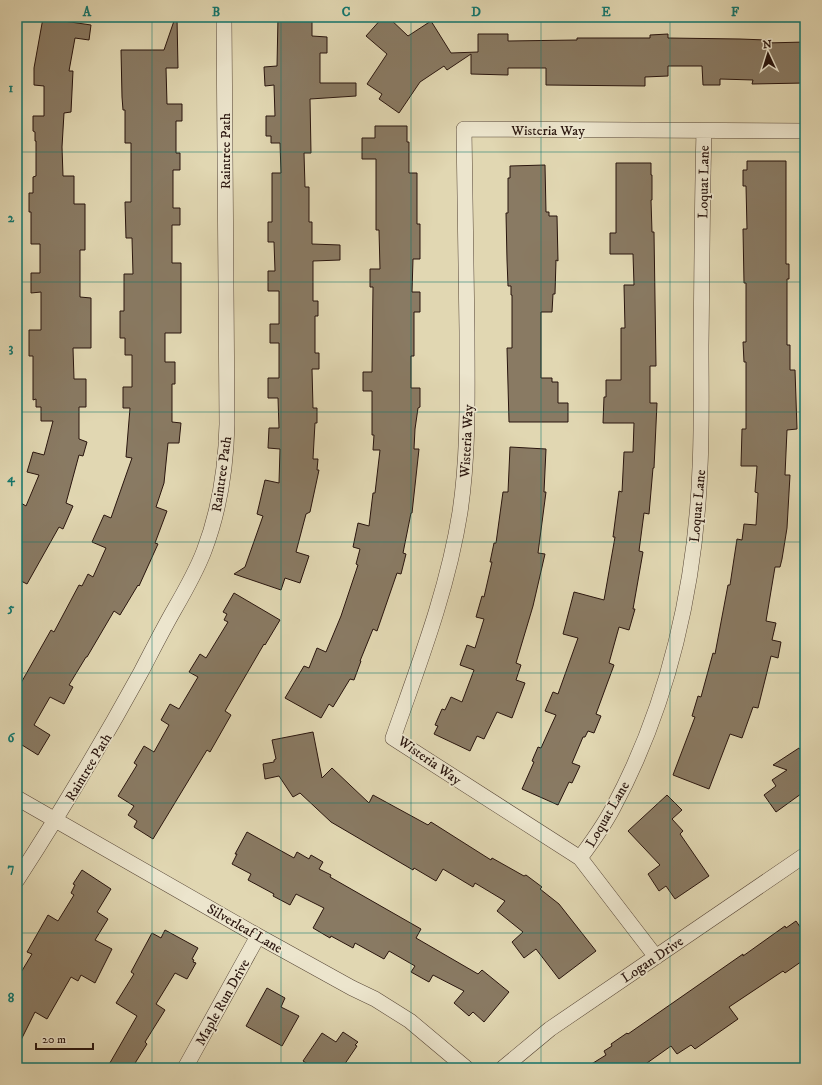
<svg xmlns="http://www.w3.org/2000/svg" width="822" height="1085" font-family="'IM FELL DW Pica',serif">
	<rect width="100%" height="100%" fill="#e1d7b2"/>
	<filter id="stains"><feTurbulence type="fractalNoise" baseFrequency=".005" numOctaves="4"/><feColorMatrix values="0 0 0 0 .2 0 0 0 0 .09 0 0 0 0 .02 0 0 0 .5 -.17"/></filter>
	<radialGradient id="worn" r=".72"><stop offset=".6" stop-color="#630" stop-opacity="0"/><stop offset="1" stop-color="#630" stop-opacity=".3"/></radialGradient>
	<!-- building -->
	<path fill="#897a63" stroke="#29150e" d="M 278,17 L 309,17 L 309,20 L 312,20 L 312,36 L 327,37 L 327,53 L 320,53 L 320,83 L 356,83 L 356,96 L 310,99 L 311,153 L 304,153 L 305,187 L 309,187 L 309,222 L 312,222 L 312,244 L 340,245 L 340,260 L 313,261 L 313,301 L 318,301 L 318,316 L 315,316 L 315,353 L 319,353 L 319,369 L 312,369 L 313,408 L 317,408 L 317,423 L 315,423 L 313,459 L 318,459 L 317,470 L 319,470 L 310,512 L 306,514 L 296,552 L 309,556 L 300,583 L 285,578 L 281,590 L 234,574 L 245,567 L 263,516 L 257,514 L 265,480 L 279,483 L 280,449 L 268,448 L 269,428 L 279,428 L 278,398 L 268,398 L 268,378 L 279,378 L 279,343 L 270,343 L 270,324 L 279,324 L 279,291 L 268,291 L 268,271 L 275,271 L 274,242 L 268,242 L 268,222 L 272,222 L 272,173 L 281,173 L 280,143 L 271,143 L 271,136 L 266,136 L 266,116 L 275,116 L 274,85 L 265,86 L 264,67 L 277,66 Z
		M 383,17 L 388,17 L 408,36 L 431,21 L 451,53 L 478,52 L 478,34 L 508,34 L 508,41 L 577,40 L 577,38 L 650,38 L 650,35 L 668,34 L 668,38 L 740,39 L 766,40 L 766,43 L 805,42 L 805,83 L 752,84 L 753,80 L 720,79 L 720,85 L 703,85 L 702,66 L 668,66 L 668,76 L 645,77 L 645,86 L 546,85 L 546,68 L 508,68 L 508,75 L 471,74 L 471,54 L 447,70 L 444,66 L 420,82 L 399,113 L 379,99 L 382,94 L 367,84 L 387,54 L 366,36 Z
		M 43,18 L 91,25 L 89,40 L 75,38 L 69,71 L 73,71 L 71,112 L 64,113 L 62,147 L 63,176 L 74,176 L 74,204 L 85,204 L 85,250 L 80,250 L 80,297 L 91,298 L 91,348 L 73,348 L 74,379 L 86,379 L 86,407 L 79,407 L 79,439 L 87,442 L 83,456 L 79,455 L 66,503 L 73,506 L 63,529 L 59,527 L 27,584 L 17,579 L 17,513 L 21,503 L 26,506 L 39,475 L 27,472 L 33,452 L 44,455 L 53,421 L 41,421 L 41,407 L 36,407 L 36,399 L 33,400 L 33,356 L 29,356 L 29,330 L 41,330 L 41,292 L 31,293 L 31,273 L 40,273 L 40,244 L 31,244 L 31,212 L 29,212 L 29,193 L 33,193 L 33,177 L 36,176 L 36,141 L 35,141 L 35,132 L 33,131 L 33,116 L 44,116 L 44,86 L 34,85 L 34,68 Z
		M 175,18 L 177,18 L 178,68 L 166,68 L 167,104 L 182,104 L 182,121 L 176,121 L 176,153 L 180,153 L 180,170 L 173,170 L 173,208 L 180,208 L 180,225 L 172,225 L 172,263 L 181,263 L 181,333 L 165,333 L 165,362 L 175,362 L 175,384 L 172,384 L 172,422 L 181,423 L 179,443 L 168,443 L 164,483 L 156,507 L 167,511 L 155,543 L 158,544 L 139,586 L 138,585 L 120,615 L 114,611 L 87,657 L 86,657 L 69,685 L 73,687 L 64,704 L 50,697 L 34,725 L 50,735 L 38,755 L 22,745 L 17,754 L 17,690 L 51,630 L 54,632 L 79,585 L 82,586 L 88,574 L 93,577 L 106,548 L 92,542 L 104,515 L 111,518 L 132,458 L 126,457 L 130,408 L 123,408 L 123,387 L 132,387 L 132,355 L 125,355 L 125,338 L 120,338 L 120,311 L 124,311 L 124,274 L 133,274 L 132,238 L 126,238 L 125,202 L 131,202 L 131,143 L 125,143 L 125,110 L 123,110 L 122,97 L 121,50 L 164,50 Z
		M 375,126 L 407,126 L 407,142 L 409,142 L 409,173 L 417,173 L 417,224 L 420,224 L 420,259 L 413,259 L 412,292 L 420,292 L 420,312 L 414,312 L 414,356 L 411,356 L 411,388 L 420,388 L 420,407 L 418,408 L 415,429 L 414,449 L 419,449 L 412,513 L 411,513 L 403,553 L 406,554 L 401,574 L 397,573 L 377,631 L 373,629 L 360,661 L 361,661 L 354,680 L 350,679 L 333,707 L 329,704 L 321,718 L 285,698 L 304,666 L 309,668 L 317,648 L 326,652 L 341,616 L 358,565 L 356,564 L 360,549 L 353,547 L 358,523 L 369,526 L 373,493 L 375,493 L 380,450 L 373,450 L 374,435 L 372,435 L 372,391 L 363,391 L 363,372 L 372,372 L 373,287 L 370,287 L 370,269 L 380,269 L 379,230 L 376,230 L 376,159 L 362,159 L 362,138 L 375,138 Z
		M 747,161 L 786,161 L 786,264 L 789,264 L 789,279 L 787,279 L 787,345 L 790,345 L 790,370 L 795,370 L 797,429 L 787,430 L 785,475 L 790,475 L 787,528 L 782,559 L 780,567 L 775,567 L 766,621 L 776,623 L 772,640 L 781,642 L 778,658 L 771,656 L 758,708 L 753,707 L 742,738 L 730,734 L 709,789 L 673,775 L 695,717 L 692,716 L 698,696 L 701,697 L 713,653 L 715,654 L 728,585 L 730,585 L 737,539 L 742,540 L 744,524 L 756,525 L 758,493 L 755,492 L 757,466 L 741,466 L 742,429 L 746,429 L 746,362 L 744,362 L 743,342 L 746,342 L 746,283 L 744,283 L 743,229 L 747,229 L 746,186 L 743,186 L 743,170 L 747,170 Z
		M 616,163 L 651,163 L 651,175 L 652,175 L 652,200 L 651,200 L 652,232 L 654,232 L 656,366 L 650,366 L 650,403 L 657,403 L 654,468 L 653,468 L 649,514 L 644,513 L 639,551 L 643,552 L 633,609 L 635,609 L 629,630 L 619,627 L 609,663 L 614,665 L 596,714 L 601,716 L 594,733 L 588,731 L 585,737 L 583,737 L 572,763 L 580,766 L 572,783 L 569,782 L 558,805 L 522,789 L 534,762 L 532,761 L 538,747 L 541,748 L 556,715 L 545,711 L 553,692 L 558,694 L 578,638 L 563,634 L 574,592 L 604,600 L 615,537 L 613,537 L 619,491 L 622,492 L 624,452 L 633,452 L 634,423 L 603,423 L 604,397 L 606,397 L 606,380 L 621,380 L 621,328 L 625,328 L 624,285 L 634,285 L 633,254 L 610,254 L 610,233 L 616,233 Z
		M 545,165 L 546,212 L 549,212 L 549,216 L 557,216 L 558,261 L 556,260 L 555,294 L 553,294 L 552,312 L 541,312 L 541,378 L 552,378 L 552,382 L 558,382 L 558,403 L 568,403 L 568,422 L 509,422 L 507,348 L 512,348 L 512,295 L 511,295 L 511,286 L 508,286 L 507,260 L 506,213 L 508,213 L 508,178 L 510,178 L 510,166 Z
		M 510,447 L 546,449 L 544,492 L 546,492 L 538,553 L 545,554 L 533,606 L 516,663 L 521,665 L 516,680 L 525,683 L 512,718 L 497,712 L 484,739 L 477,736 L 470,751 L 434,734 L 438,726 L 435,725 L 442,709 L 445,710 L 451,697 L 462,702 L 474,670 L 460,665 L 467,645 L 475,648 L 484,619 L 476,617 L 482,596 L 484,597 L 492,562 L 490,562 L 494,543 L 496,543 L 503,492 L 508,492 Z
		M 234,593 L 280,620 L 265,645 L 264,644 L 225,711 L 231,715 L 210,752 L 207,750 L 153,839 L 134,827 L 137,821 L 128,815 L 134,806 L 118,796 L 137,765 L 134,763 L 144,746 L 154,752 L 169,725 L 161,720 L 170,704 L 179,709 L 198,677 L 189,672 L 200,654 L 206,658 L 228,622 L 224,620 L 227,614 L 223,612 Z
		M 313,732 L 322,778 L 332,768 L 369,803 L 373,795 L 428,825 L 431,822 L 491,860 L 492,858 L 524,876 L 526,875 L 542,887 L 540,889 L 559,904 L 596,951 L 559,979 L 536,949 L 524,958 L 512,942 L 523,932 L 497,911 L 505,901 L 475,883 L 473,887 L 443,869 L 436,881 L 414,868 L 413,870 L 331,822 L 300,793 L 293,797 L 279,776 L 265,779 L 263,764 L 274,762 L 274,760 L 276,759 L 272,740 Z
		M 799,748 L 805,756 L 805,791 L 776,812 L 764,795 L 776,786 L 772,780 L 787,770 L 773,765 Z
		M 667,795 L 682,810 L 672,819 L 683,831 L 680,834 L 709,876 L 675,899 L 666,886 L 659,891 L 648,874 L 660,865 L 628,831 Z
		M 247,832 L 294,858 L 297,852 L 309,859 L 311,855 L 323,862 L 319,869 L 331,875 L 330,877 L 421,929 L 416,938 L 478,974 L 482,970 L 509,992 L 484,1022 L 473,1012 L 469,1016 L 454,1003 L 464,991 L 433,975 L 429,982 L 411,972 L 415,966 L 389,951 L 384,959 L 355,943 L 353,948 L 331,936 L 330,938 L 313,928 L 324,908 L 296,894 L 290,905 L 273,896 L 274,894 L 248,880 L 251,874 L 232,864 L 237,854 L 235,854 Z
		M 82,870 L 111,889 L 97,912 L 108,919 L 95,940 L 112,949 L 95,983 L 81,975 L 78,981 L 71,977 L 47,1019 L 35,1012 L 17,1048 L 17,979 L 32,954 L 27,952 L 48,915 L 58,921 L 74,895 L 71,893 L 75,885 L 73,884 Z
		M 796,921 L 805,934 L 805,959 L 785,973 L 783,971 L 729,1007 L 738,1019 L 695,1049 L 691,1045 L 677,1054 L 671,1046 L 640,1068 L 585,1068 L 606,1055 L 604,1051 L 612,1046 L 611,1044 L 627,1033 L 628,1034 L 743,954 L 743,956 L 785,926 L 786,928 Z
		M 165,930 L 198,948 L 192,959 L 194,960 L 193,962 L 196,963 L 187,979 L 175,973 L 156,1004 L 165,1010 L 145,1042 L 147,1044 L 132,1068 L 107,1068 L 137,1016 L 116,1003 L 134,974 L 131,972 L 152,933 L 161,938 Z
		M 267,988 L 285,998 L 281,1007 L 299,1016 L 282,1046 L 246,1026 Z
		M 343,1032 L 358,1042 L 355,1045 L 357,1046 L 342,1068 L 314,1068 L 303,1061 L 322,1033 L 336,1042 Z"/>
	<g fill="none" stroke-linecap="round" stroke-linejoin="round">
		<defs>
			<path id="street" d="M 17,798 L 258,936 L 352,988 L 375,999 L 410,1021 L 466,1068
				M 580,858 C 592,842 604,825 613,808 C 669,704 696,584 700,467 C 702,427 701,386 701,346 C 702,274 702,203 704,131
				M 17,880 C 61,812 102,743 141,672 C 152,651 162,631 174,610 C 185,591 196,572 204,551 C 220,509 226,469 227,424 L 224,17
				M 656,957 L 580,858 L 393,738 C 419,664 448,589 460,512 C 469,452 467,392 467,332 C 466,264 465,197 464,129 L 805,131
				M 185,1068 L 258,936
				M 503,1068 L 550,1029 L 805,855"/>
		</defs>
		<!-- street casing -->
		<use href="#street" stroke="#574637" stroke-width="16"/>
		<!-- street -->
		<use href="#street" stroke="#ece5cd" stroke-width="15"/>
	</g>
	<!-- grid -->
	<path fill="none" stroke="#0f766e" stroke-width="1" stroke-opacity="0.55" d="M 152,17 L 152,1068M 281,17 L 281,1068M 411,17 L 411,1068M 541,17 L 541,1068M 670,17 L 670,1068M 17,152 L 805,152M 17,282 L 805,282M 17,412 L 805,412M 17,542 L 805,542M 17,673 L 805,673M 17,803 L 805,803M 17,933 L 805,933"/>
	<g text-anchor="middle" stroke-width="3.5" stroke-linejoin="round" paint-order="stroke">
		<!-- street labels -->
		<g font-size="14" fill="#29150e" stroke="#ece5cd">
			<text x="548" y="135">Wisteria Way</text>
			<text transform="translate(225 151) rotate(-90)" y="5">Raintree Path</text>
			<text transform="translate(703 182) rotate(-89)" y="5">Loquat Lane</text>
			<text transform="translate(466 441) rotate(-87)" y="5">Wisteria Way</text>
			<text transform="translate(221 474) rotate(-82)" y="5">Raintree Path</text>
			<text transform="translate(697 506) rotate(-85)" y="5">Loquat Lane</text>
			<text transform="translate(430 760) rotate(35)" y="5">Wisteria Way</text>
			<text transform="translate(88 767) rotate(-59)" y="5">Raintree Path</text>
			<text transform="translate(607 814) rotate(-60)" y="5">Loquat Lane</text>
			<text transform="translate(245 928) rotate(30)" y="5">Silverleaf Lane</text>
			<text transform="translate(652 959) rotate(-34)" y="5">Logan Drive</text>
			<text transform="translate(222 1002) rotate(-61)" y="5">Maple Run Drive</text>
		</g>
	</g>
	<!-- margin -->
	<rect width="822" height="1085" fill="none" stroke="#e1d7b2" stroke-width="44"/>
	<!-- north arrow -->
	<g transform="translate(768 54) rotate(356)" stroke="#ece5cd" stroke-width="3" paint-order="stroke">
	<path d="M0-3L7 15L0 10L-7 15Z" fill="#29150e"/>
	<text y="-6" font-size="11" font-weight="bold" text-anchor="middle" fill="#29150e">N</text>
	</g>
	<!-- scale -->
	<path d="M36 1043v6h57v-6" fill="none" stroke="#29150e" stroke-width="2"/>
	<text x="42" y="1043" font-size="12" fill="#29150e" stroke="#ece5cd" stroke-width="3" paint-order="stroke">20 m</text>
	<rect x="22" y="22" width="778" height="1041" fill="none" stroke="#0f766e" stroke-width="1.5"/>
	<g font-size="13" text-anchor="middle" font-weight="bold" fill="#0f766e">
		<text x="87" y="16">A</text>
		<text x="216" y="16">B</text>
		<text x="346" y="16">C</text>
		<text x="476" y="16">D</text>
		<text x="606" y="16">E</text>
		<text x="735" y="16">F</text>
		<text x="11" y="92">1</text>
		<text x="11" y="222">2</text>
		<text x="11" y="352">3</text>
		<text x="11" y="482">4</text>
		<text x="11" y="612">5</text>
		<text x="11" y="742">6</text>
		<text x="11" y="872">7</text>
		<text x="11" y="1002">8</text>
	</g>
	<rect width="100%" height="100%" filter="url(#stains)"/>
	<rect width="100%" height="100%" fill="url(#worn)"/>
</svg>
